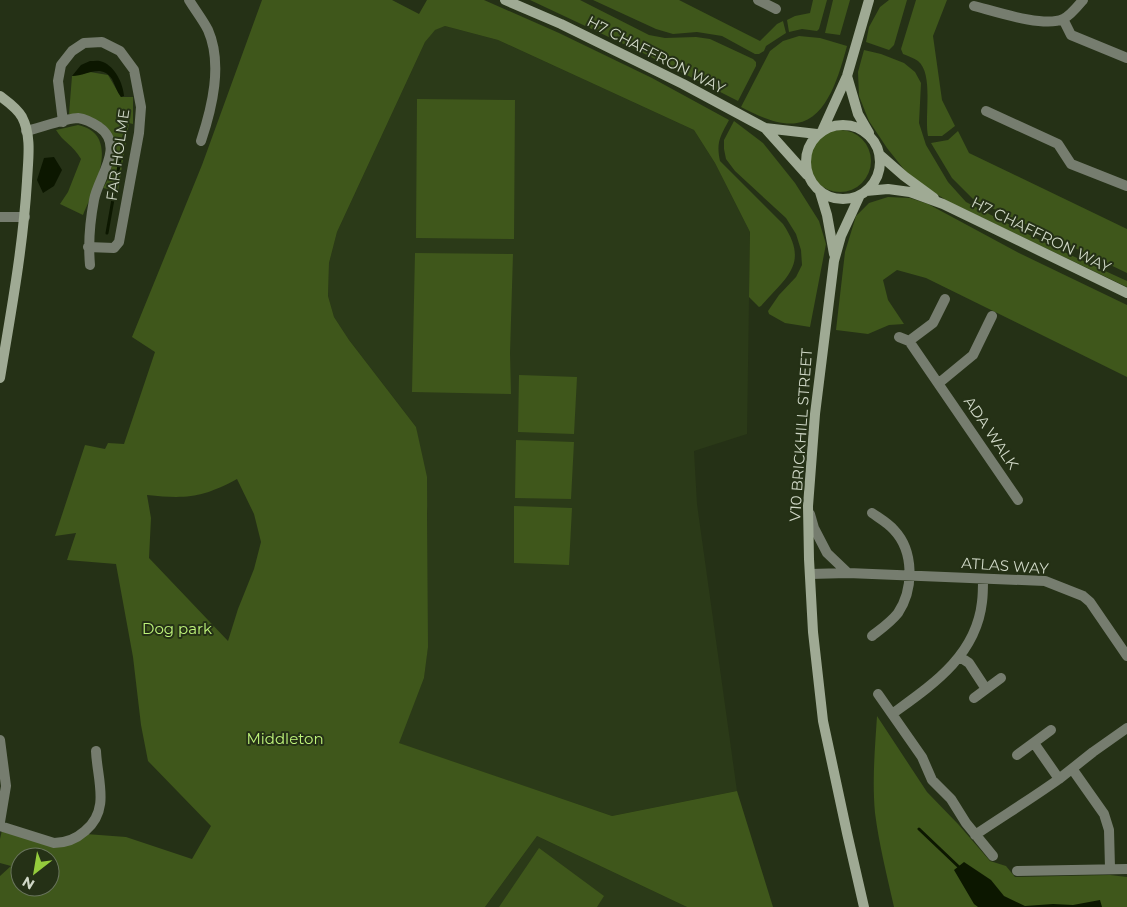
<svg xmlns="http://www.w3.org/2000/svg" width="1127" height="907" font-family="Montserrat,sans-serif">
	<rect width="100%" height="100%" fill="#253116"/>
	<!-- built -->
	<path fill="#2b3a18" d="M 445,26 L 498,40 L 694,130 L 715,163 L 750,232 L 747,434 L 694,451 L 697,504 L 737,791 L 612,816 L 398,743 L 424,678 L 428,645 L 428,514 L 416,427 L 349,340 L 334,317 L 328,296 L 329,263 L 337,232 L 425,42 L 434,30 Z
		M 537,836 L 687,907 L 485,907 Z"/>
	<!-- green -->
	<path fill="#3f571b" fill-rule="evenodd" d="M 262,0 L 392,0 L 419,14 L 427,0 L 484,0 L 559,33 L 652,78 L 729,120 C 720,137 716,142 720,161 L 783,224 C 810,264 786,277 761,306 L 759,307 L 749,297 L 750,232 L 715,163 L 694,130 L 498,40 L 445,26 L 435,30 L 425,42 L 337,232 L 329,263 L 328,296 L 334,317 L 349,340 L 416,427 L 427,477 L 428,647 L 424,678 L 399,743 L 612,816 L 737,791 L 773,907 L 687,907 L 537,836 L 485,907 L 0,907 L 0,876 L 11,866 L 0,863 L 0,839 L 2,830 L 44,844 L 86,834 L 126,837 L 192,859 L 211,826 L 148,761 L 141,725 L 133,657 L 116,564 L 67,560 L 76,533 L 55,536 L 85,445 L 105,449 L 108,443 L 124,444 L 155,352 L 132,337 L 202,165 ZM 237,479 L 254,514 L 261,542 L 254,569 L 238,609 L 228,641 L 149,558 L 151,518 L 147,495 C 186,499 202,498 237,479 ZM 20,857 L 50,857 L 50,887 L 20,887 Z
		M 530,0 L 580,0 L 649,35 L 665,38 L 696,37 L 710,39 L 753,59 L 756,62 L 756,66 L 738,101 L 647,55 Z
		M 593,0 L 679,0 L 760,41 L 777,24 L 783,21 L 786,33 L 766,46 L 764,51 L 759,54 L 755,54 L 722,36 L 697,32 L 673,34 L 656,29 Z
		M 813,0 L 827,0 L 819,29 L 817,31 L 802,29 L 789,32 L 787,20 L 795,16 L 810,13 Z
		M 833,0 L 850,0 L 840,35 L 825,33 Z
		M 889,0 L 907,0 L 894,45 L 889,50 L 866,42 L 869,27 L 880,7 Z
		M 916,0 L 947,0 L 933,36 L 942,100 L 955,126 L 942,136 L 928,136 C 924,116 934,74 918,61 C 914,58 908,56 903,54 L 901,49 Z
		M 799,36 L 820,38 L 847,46 C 840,71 828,119 797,123 C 778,126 757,115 741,107 L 770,51 L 783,41 Z
		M 864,50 L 881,54 L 904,63 L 915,72 L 921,83 L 919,123 L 926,145 L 948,182 L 966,202 L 1051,246 L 1127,281 L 1127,287 L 949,202 L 910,177 L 887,148 L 869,121 L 859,96 L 858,72 Z
		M 90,72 L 108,75 L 121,97 L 133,97 L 133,124 L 129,123 L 118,191 L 103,188 C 111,175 111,170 113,155 C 116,125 96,116 69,114 L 72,76 Z
		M 417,99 L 515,100 L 514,239 L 416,238 Z
		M 734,121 L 763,143 L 795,183 L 819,221 L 826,244 L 810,327 L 785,323 L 769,314 L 768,311 L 779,295 L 796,277 L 802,265 L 801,250 L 796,234 L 786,218 L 735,171 L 726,159 L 724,149 L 724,140 Z
		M 78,125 C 82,126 86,127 89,129 C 117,145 92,193 83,215 L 60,204 L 68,192 L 81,159 C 73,145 63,142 56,130 Z
		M809 161a31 31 0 1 1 62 0a31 31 0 1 1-62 0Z
		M 958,131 L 969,153 L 1127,229 L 1127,273 L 973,199 L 952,178 L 931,143 L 948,140 Z
		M 888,197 L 910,198 L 928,204 L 1019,253 L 1127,305 L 1127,377 L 926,278 L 897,270 L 883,280 L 888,300 L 904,324 L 889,325 L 868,334 L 836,330 L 845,252 L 856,216 L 869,203 Z
		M 415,253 L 513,254 L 510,353 L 511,394 L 412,392 Z
		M 519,375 L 577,377 L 574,434 L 518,432 Z
		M 516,440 L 574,442 L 571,499 L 515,498 Z
		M 514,506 L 572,508 L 569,565 L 514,563 Z
		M 877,716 L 927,792 L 958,824 L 990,861 L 1006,866 L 1015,877 L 1110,875 L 1127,877 L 1127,907 L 894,907 C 887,876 879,844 875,813 C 872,780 875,748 877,716 Z
		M 539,848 L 604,896 L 597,907 L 499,907 Z"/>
	<!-- water -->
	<path fill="#0c1700" d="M 90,61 C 94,61 99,60 103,62 C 115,67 123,83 124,96 L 121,97 C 117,92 115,85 112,79 C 101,63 87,76 72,76 L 81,65 Z
		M 54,157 L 62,170 L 54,186 L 43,193 L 37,180 L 44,158 Z
		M 964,862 L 991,880 L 1004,896 L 1025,906 L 1053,904 L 1073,905 L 1100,900 L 1102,907 L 978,907 L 974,904 L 954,870 Z"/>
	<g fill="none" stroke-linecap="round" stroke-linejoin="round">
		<!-- stream -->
		<path stroke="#0c1700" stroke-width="3" d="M 107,233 L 126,126
			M 919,829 L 960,868"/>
		<!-- street -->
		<path stroke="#767d6f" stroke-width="10" d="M 189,0 C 195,10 203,20 208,30 C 223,64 212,108 201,141
			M 758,0 L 776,9
			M 974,6 C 994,11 1044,28 1063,19 C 1070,16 1078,6 1083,0
			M 1063,19 L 1071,35 L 1127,58
			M 986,111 L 1058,144 L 1071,164 L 1127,186
			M 63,122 L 58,81 L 61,65 L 72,51 L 84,43 L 102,42 L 120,51 L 134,70 L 141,107 L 139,133 L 119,242 L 114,248 L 88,247
			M 26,131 C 39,128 67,118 78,118 C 86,119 93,123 99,127 C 126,146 98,177 94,200 C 90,221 88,243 90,265
			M 0,217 L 25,217
			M 899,337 L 909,341 L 1018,500
			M 909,341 L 933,323 L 945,299
			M 939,383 L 973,355 L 992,316
			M 810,514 L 814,528 L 827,553 L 848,573
			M 810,574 L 848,573 L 1045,581 L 1083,596 L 1090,602 L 1127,656
			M 872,636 C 881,629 891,622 898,613 C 914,589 914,551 894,530 C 888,523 879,518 872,513
			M 960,657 L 969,663 L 986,689
			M 878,694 L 922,757 L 932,780 L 951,799 L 966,823 L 993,856
			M 974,698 L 1001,678
			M 892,714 C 932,685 976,656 982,602 C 983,595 983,586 983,579
			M 0,740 L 6,786 L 0,822
			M 1017,755 L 1051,730
			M 1073,770 L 1104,814 L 1109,830 L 1110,868
			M 1059,779 L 1093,752 L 1127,728
			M 0,826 L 54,843 C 66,843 76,839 85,831 C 111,810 97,779 96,751
			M 975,835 C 1003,816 1031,799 1059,779 L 1034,743
			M 1017,871 L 1127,869"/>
		<!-- secondary -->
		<path stroke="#9faa94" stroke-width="10" d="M 505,0 L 561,24 L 683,84 L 765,128 L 817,134
			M 847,76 L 858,114 L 869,133
			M 0,96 C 8,102 17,108 22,117 C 32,136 28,160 27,181 C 23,248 11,312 0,378
			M806 162a37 37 0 1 1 74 0a37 37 0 1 1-74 0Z
			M 765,128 L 807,175
			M 823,129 L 847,76 L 869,0
			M 880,155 L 904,176 L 934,198
			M 866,191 L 888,189 L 910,192 L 943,204 L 1127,293
			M 820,192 L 827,215 L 834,254
			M 860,195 L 841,236 L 834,261 L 815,414 L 808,506 L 809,559 L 813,632 L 823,721 L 847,833 L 864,907"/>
	</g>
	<g text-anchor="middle" stroke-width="4" stroke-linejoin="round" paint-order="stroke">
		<!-- street labels -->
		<g font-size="15" fill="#d0d8c7" stroke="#253116">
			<text transform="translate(656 55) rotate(27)" y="5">H7 CHAFFRON WAY</text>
			<text transform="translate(118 155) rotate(-82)" y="5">FAR HOLME</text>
			<text transform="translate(1041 235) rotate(26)" y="5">H7 CHAFFRON WAY</text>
			<text transform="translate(991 433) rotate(56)" y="5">ADA WALK</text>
			<text transform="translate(801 435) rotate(-86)" y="5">V10 BRICKHILL STREET</text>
			<text transform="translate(1005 566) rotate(4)" y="5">ATLAS WAY</text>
		</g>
		<!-- park labels -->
		<g font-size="15" fill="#bff47b" stroke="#253116">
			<text x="177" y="634">Dog park</text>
			<text x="285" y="744">Middleton</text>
		</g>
	</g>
	<!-- north arrow -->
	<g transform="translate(35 872) rotate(211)"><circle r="24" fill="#253116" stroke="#69745d"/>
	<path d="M0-4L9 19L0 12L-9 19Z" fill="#94cc3c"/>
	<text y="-8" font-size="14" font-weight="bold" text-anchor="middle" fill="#d0d8c7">N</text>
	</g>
</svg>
